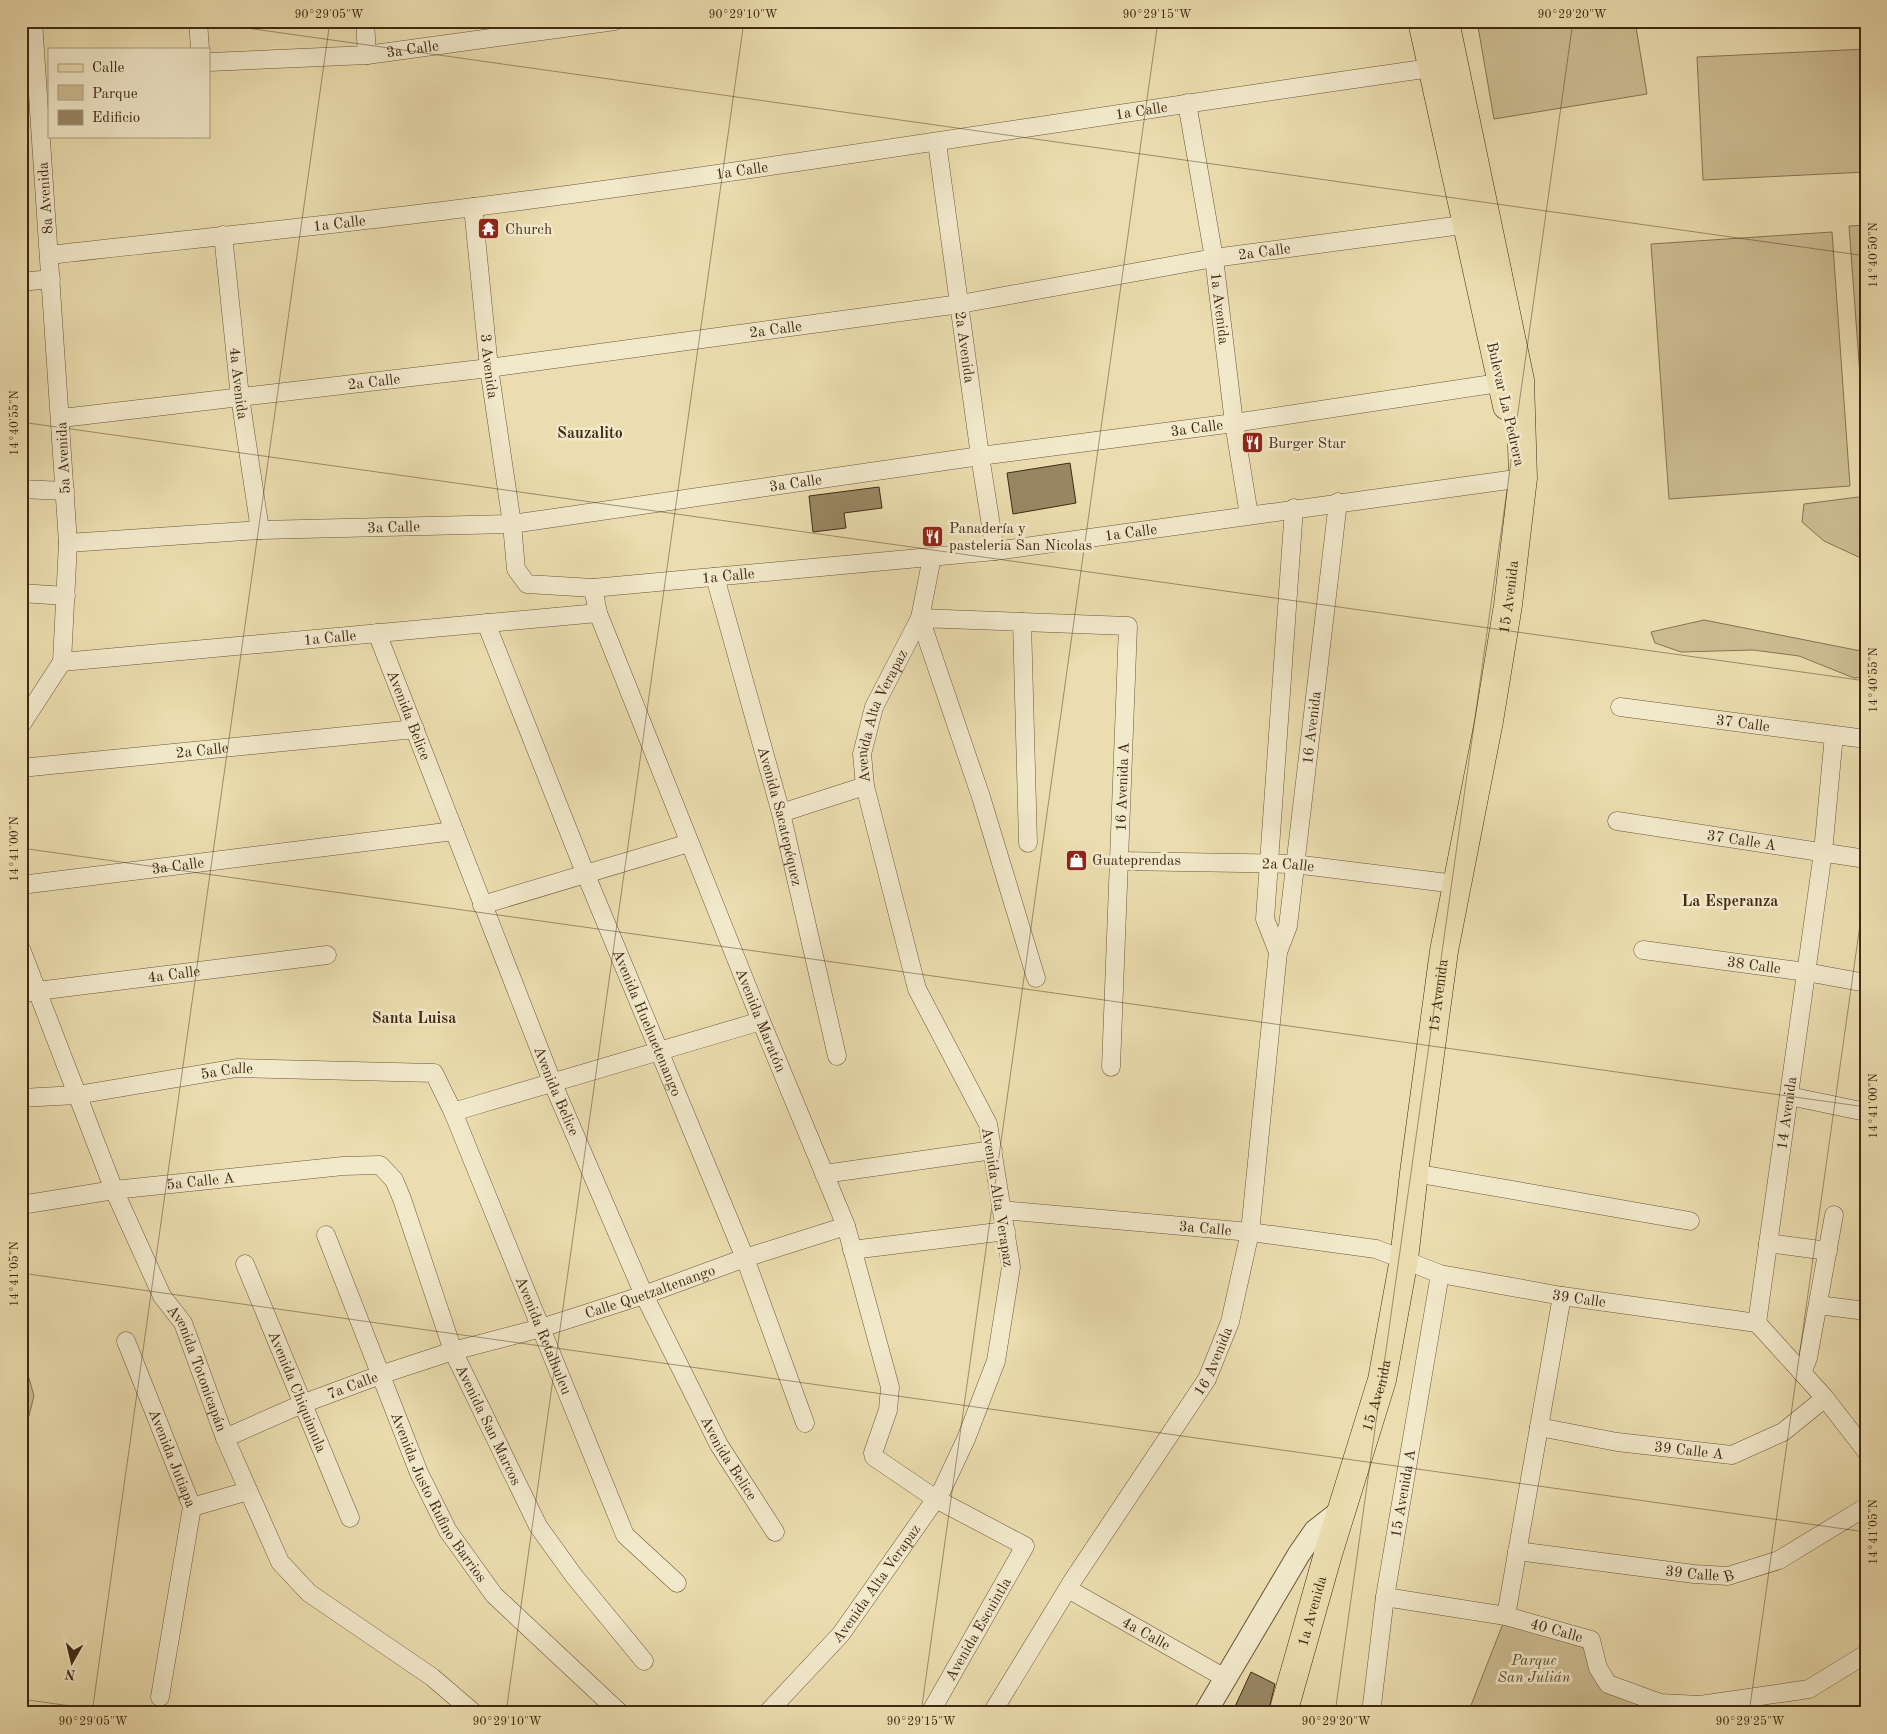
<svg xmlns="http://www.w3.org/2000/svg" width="1887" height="1734" font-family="'Old Standard TT',serif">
	<rect width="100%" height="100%" fill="#ebddaf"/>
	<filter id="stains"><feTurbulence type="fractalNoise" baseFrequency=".004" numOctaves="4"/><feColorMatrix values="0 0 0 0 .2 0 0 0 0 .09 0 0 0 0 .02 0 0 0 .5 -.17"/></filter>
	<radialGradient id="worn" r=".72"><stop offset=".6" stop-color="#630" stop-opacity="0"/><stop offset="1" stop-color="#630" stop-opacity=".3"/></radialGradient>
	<!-- green -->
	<path fill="#cebe94" stroke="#877454" d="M 1477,21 L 1635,21 L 1647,94 L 1494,119 Z
		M 1866,49 L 1866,172 L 1703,180 L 1697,57 Z
		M 1866,225 L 1866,457 L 1849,226 Z
		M 1832,232 L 1850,486 L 1669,499 L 1651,244 Z
		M 1866,496 L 1866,563 L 1863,559 L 1824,541 L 1802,522 L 1804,504 Z
		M 1704,620 L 1866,652 L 1866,677 L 1854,678 L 1799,656 L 1753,650 L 1681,652 L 1655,643 L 1651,632 Z
		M 21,1350 L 34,1396 L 21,1447 Z
		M 1506,1616 L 1591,1640 L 1609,1684 L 1706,1713 L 1468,1713 Z"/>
	<!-- building -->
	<path fill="#998764" stroke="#402913" d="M 1070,463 L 1076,503 L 1013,514 L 1007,473 Z
		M 879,487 L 882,508 L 844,513 L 846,528 L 813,532 L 809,496 Z
		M 1251,1672 L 1275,1684 L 1268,1713 L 1232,1713 Z"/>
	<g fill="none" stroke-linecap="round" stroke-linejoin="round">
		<defs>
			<g id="minor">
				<path d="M 198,21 L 200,49"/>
				<path d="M 365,21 L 367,55"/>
				<path id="s1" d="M 209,62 L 367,55 L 615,21"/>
				<path id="s2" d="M 1187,103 L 1214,258 L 1234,423 L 1249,515"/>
				<path id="s3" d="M 937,143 L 980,456 L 995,551"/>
				<path id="s4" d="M 473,207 L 489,368 L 512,524 L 516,569 L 527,584 L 593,588 L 995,551 L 1523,478"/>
				<path id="s5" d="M 223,235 L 240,397 L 260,530"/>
				<path id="s6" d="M 49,255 C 191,239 333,225 474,207 C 794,166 1112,113 1431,68"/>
				<path d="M 21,282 L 51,279"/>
				<path id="s7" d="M 62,418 L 489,368 L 960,304 L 1214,258 L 1477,223"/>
				<path d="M 21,489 L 65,491"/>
				<path id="s8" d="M 68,543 L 260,530 L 512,524 L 980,456 L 1234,423 L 1512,381"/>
				<path id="s9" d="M 715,577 L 781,813 L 837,1056"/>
				<path id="s10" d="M 593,588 L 598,613 L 761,1021 L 846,1226 L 890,1387 L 888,1410 L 873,1453 L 874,1457 L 936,1499 L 1025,1546 L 930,1713"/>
				<path d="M 21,593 L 66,596"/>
				<path d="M 1022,622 L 1028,843"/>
				<path id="s11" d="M 486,623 L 586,875 L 745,1258 L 805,1423"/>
				<path id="s12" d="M 377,633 L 553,1084 L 644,1295 L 719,1445 L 775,1532"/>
				<path id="s13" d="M 62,662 L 598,613"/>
				<path id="s14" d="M 1620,707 L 1866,739"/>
				<path d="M 21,725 L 62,662 L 68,543 L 33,21"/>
				<path id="s15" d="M 21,768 L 415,729"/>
				<path d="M 781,813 L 865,786"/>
				<path id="s16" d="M 1617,821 L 1866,859"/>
				<path id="s17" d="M 1119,861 L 1294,864 L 1456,884"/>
				<path id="s18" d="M 21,885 L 454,831"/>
				<path d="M 482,905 L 689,843"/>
				<path id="s19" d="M 21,949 L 114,1190 L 162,1296 L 183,1323 L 225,1438 L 280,1562 L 309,1593 L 432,1677 L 474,1713"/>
				<path id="s20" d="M 1643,950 L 1806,972 L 1866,983"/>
				<path d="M 1278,952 L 1265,919 L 1294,508"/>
				<path d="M 1036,978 L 981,797 L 920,618 L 1128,626 L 1111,1067"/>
				<path id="s21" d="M 21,993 L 327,955"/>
				<path d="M 1789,1096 L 1866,1112"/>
				<path id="s22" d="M 21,1098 L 77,1095 L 237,1068 L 434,1073 L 453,1112 L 625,1535 L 677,1583"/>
				<path d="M 453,1112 L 761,1021"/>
				<path d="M 1414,1173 L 1690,1221"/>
				<path d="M 824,1174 L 993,1150"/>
				<path id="s23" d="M 21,1205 L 114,1190 L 343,1166 L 380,1165 L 394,1180 L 402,1199 L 453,1351 L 538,1526 L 574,1576 L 644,1661"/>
				<path id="s24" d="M 1002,1210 L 1250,1232 L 1376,1249 L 1440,1274 L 1562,1296 L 1757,1323"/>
				<path id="s25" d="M 326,1235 L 419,1473 L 448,1531 L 494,1595 L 620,1713"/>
				<path d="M 1768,1243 L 1828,1251"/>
				<path d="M 852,1250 L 1006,1231"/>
				<path id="s26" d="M 245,1264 L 350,1518"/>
				<path d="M 1818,1305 L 1866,1311"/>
				<path id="s27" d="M 1757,1323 L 1823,852 L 1834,735"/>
				<path d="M 1757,1323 L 1825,1398 L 1866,1451"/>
				<path id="s28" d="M 126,1341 L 192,1507 L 160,1697"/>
				<path d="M 1802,1373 L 1808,1358 L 1834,1215"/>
				<path id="s29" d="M 1539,1427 L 1617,1442 L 1732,1455 L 1783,1432 L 1825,1398"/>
				<path id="s30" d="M 225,1438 L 302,1404 L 380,1375 L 453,1351 L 541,1328 L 644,1295 L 745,1258 L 846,1226"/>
				<path d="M 192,1507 L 248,1491"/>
				<path id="s31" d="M 1517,1551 L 1694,1574 L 1728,1576 L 1779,1560 L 1866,1507"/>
				<path id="s32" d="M 1068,1589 L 1225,1678"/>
				<path id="s33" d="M 1385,1597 L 1506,1616 L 1591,1640 L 1598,1668 L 1608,1684 L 1660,1703 L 1700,1705 L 1809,1689 L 1866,1654"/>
				<path d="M 1506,1616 L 1562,1296"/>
				<path id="s34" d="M 767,1713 L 841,1634 L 942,1490 L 966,1439 L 996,1361 L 1011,1267 L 988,1124 L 917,989 L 865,786 L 862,754 L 874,707 L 920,618 L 932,557"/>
				<path id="s35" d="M 992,1713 L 1073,1580 L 1207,1379 L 1230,1322 L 1250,1232 L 1278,952 L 1288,926 L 1338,502"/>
				<path id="s36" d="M 1371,1713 L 1385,1597 L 1440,1274"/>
			</g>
			<path id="tertiary" d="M 1205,1713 L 1299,1554 L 1315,1531 L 1342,1510"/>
			<g id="primary">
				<path d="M 1422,21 L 1507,406"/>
				<path id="s37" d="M 1283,1713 L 1328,1554 L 1382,1380 L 1404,1259 L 1414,1173 L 1444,951 L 1489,721 L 1508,605 L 1523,478 L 1520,380 L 1445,21"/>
			</g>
		</defs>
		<!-- minor casing -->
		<use href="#minor" stroke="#6b563a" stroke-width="19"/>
		<!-- tertiary casing -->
		<use href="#tertiary" stroke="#6b563a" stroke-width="24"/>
		<!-- primary casing -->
		<use href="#primary" stroke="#402913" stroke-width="29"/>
		<!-- minor -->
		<use href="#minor" stroke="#f2e9cb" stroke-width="18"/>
		<!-- tertiary -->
		<use href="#tertiary" stroke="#f2e9cb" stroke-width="22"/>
		<!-- primary -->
		<use href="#primary" stroke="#ebddaf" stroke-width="28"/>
	</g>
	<!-- ticks -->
	<path fill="none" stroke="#402913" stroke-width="1" stroke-opacity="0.45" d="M 197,21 L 1866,256M 21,422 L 1866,681M 21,848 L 1866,1107M 21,1273 L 1866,1532M 21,1699 L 121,1713M 92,1713 L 330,21M 506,1713 L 744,21M 921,1713 L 1158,21M 1335,1713 L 1573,21M 1749,1713 L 1866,882"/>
	<!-- icons -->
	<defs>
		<symbol id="temple-square" viewBox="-11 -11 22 22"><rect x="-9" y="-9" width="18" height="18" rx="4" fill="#8f2418" stroke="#f2e9cb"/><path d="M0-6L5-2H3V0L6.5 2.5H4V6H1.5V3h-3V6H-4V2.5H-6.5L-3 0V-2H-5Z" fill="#fff"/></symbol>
		<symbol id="restaurant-square" viewBox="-11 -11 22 22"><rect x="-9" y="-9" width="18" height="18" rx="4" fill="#8f2418" stroke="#f2e9cb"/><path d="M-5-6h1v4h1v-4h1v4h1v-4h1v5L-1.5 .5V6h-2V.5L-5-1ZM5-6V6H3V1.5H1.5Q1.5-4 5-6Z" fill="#fff"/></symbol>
		<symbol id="shop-square" viewBox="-11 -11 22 22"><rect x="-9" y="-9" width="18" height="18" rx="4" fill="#8f2418" stroke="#f2e9cb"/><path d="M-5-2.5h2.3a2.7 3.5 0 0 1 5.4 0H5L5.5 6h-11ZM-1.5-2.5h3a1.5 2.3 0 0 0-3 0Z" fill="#fff"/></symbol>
	</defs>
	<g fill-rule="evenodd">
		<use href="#temple-square" x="476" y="216" width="25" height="25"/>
		<use href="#restaurant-square" x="1240" y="430" width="25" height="25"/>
		<use href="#restaurant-square" x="920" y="524" width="25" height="25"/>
		<use href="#shop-square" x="1064" y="848" width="25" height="25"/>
	</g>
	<g text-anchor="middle" stroke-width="5" stroke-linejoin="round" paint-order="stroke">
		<!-- street labels -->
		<g font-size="15" fill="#402913" stroke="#f2e9cb">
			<text dy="5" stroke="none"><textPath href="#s1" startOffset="204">3a Calle</textPath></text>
			<text dy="5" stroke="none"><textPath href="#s6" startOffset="1102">1a Calle</textPath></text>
			<text dy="5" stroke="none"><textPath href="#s6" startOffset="698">1a Calle</textPath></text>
			<text transform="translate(45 198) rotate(-94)" y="5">8a Avenida</text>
			<text dy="5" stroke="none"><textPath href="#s6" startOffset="292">1a Calle</textPath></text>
			<text dy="5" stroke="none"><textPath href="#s7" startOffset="1214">2a Calle</textPath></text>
			<text dy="5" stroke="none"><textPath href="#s2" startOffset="208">1a Avenida</textPath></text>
			<text dy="5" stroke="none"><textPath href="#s7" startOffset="719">2a Calle</textPath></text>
			<text dy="5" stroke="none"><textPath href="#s3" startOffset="206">2a Avenida</textPath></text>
			<text dy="5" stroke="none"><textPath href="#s4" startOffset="160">3 Avenida</textPath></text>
			<text dy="5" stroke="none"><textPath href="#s7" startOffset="314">2a Calle</textPath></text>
			<text dy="5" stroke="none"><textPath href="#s5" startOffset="149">4a Avenida</textPath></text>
			<text transform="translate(1506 404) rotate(77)" y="5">Bulevar La Pedrera</text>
			<text dy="5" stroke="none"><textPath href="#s8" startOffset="1136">3a Calle</textPath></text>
			<text transform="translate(63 458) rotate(-93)" y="5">5a Avenida</text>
			<text dy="5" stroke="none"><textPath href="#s8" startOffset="731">3a Calle</textPath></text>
			<text dy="5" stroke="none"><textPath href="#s8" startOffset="326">3a Calle</textPath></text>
			<text dy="5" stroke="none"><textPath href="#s4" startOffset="990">1a Calle</textPath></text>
			<text dy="5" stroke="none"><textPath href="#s4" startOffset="585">1a Calle</textPath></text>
			<text dy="5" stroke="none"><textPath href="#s37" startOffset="1141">15 Avenida</textPath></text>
			<text dy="5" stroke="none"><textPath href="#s13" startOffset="269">1a Calle</textPath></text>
			<text dy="5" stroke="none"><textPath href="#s12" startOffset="88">Avenida Belice</textPath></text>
			<text dy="5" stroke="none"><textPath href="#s34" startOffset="1100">Avenida Alta Verapaz</textPath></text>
			<text dy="5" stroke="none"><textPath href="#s14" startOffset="124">37 Calle</textPath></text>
			<text dy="5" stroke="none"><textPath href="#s35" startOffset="1060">16 Avenida</textPath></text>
			<text dy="5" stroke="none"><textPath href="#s15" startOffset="182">2a Calle</textPath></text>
			<text transform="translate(1122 787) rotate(-88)" y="5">16 Avenida A</text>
			<text dy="5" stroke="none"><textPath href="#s9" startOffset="248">Avenida Sacatepéquez</textPath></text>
			<text dy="5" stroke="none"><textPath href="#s16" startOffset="126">37 Calle A</textPath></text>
			<text dy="5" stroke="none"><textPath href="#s18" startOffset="158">3a Calle</textPath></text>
			<text dy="5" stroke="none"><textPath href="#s17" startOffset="169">2a Calle</textPath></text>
			<text dy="5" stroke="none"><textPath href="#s20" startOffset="112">38 Calle</textPath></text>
			<text dy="5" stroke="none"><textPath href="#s21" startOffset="154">4a Calle</textPath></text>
			<text dy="5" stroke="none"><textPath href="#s37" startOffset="736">15 Avenida</textPath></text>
			<text dy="5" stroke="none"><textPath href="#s10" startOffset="464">Avenida Maratón</textPath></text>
			<text dy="5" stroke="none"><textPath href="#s11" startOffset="431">Avenida Huehuetenango</textPath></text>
			<text dy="5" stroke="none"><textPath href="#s22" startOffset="208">5a Calle</textPath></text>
			<text dy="5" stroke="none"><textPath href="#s12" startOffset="492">Avenida Belice</textPath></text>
			<text dy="5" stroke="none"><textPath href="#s27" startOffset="212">14 Avenida</textPath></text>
			<text dy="5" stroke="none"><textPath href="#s23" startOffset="181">5a Calle A</textPath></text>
			<text transform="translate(998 1197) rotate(81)" y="5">Avenida Alta Verapaz</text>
			<text dy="5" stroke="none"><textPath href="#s24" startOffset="204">3a Calle</textPath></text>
			<text dy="5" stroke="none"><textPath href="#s30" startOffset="450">Calle Quetzaltenango</textPath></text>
			<text dy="5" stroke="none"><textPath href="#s24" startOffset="586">39 Calle</textPath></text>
			<text dy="5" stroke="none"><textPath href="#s22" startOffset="700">Avenida Retalhuleu</textPath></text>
			<text dy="5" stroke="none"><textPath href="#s35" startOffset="416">16 Avenida</textPath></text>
			<text dy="5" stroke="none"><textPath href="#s19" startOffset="456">Avenida Totonicapán</textPath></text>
			<text dy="5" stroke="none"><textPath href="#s30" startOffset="138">7a Calle</textPath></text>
			<text dy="5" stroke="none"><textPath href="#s26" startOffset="138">Avenida Chiquimula</textPath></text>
			<text dy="5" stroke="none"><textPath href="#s37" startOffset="331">15 Avenida</textPath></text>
			<text dy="5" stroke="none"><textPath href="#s23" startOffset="645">Avenida San Marcos</textPath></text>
			<text dy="5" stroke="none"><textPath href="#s29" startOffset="152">39 Calle A</textPath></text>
			<text dy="5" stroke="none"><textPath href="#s12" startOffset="898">Avenida Belice</textPath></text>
			<text dy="5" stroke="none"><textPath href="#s28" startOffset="126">Avenida Jutiapa</textPath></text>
			<text dy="5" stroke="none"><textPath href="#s36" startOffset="222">15 Avenida A</textPath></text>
			<text dy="5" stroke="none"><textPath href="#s25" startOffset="286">Avenida Justo Rufino Barrios</textPath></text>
			<text dy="5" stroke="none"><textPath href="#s31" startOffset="184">39 Calle B</textPath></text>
			<text dy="5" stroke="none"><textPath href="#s34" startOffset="170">Avenida Alta Verapaz</textPath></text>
			<text dy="5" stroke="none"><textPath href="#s37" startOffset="106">1a Avenida</textPath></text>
			<text transform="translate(978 1629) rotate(-60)" y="5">Avenida Escuintla</text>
			<text dy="5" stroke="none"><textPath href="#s33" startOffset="175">40 Calle</textPath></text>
			<text dy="5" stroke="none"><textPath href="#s32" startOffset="90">4a Calle</textPath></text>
		</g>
		<!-- poi labels -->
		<g font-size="15" fill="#402913" stroke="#f2e9cb" text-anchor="start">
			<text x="505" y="234">Church</text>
			<text x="1268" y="448">Burger Star</text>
			<text x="949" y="533">Panadería y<tspan x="949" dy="17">pasteleria San Nicolas</tspan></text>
			<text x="1092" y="865">Guateprendas</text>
		</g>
		<!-- park labels -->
		<g font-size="15" font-style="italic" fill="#5c472d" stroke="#f2e9cb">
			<text x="1534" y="1665">Parque<tspan x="1534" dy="17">San Julián</tspan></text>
		</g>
		<!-- neighbourhood labels -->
		<g font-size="16" font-weight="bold" fill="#402913" stroke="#f2e9cb">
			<text x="590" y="438">Sauzalito</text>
			<text x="1730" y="906">La Esperanza</text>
			<text x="414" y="1023">Santa Luisa</text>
		</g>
	</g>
	<!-- margin -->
	<rect width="1887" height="1734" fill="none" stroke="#ebddaf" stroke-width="55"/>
	<!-- legend -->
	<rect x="48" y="48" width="162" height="90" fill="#f2e9cb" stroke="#ab9c81"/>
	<rect x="58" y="64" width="25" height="8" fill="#ebddaf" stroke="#ab9c81"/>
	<text x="92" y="72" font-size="15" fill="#402913">Calle</text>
	<rect x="58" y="85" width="25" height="15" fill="#cebe94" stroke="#ab9c81"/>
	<text x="92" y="98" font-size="15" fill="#402913">Parque</text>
	<rect x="58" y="110" width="25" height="15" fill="#998764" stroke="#ab9c81"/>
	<text x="92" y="122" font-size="15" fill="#402913">Edificio</text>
	<!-- north arrow -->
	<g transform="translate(72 1662) rotate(188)" stroke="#f2e9cb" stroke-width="4" paint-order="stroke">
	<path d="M0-4L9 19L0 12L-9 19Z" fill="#402913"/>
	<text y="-8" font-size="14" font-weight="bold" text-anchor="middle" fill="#402913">N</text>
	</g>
	<rect x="28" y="28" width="1832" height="1678" fill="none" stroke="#402913" stroke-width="2"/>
	<g font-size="12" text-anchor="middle" fill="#402913">
		<text x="329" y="18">90°29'05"W</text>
		<text x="743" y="18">90°29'10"W</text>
		<text x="1157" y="18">90°29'15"W</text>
		<text x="1572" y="18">90°29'20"W</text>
		<text transform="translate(1873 255) rotate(-90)" y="4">14°40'50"N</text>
		<text transform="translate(14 423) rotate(-90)" y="4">14°40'55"N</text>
		<text transform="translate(1873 680) rotate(-90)" y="4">14°40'55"N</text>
		<text transform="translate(14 849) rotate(-90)" y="4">14°41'00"N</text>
		<text transform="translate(1873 1106) rotate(-90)" y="4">14°41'00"N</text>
		<text transform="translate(14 1274) rotate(-90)" y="4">14°41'05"N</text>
		<text transform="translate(1873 1532) rotate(-90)" y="4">14°41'05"N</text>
		<text x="93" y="1725">90°29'05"W</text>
		<text x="507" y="1725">90°29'10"W</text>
		<text x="921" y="1725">90°29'15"W</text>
		<text x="1336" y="1725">90°29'20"W</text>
		<text x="1750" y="1725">90°29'25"W</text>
	</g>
	<rect width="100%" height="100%" filter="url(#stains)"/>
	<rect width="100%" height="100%" fill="url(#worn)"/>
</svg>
